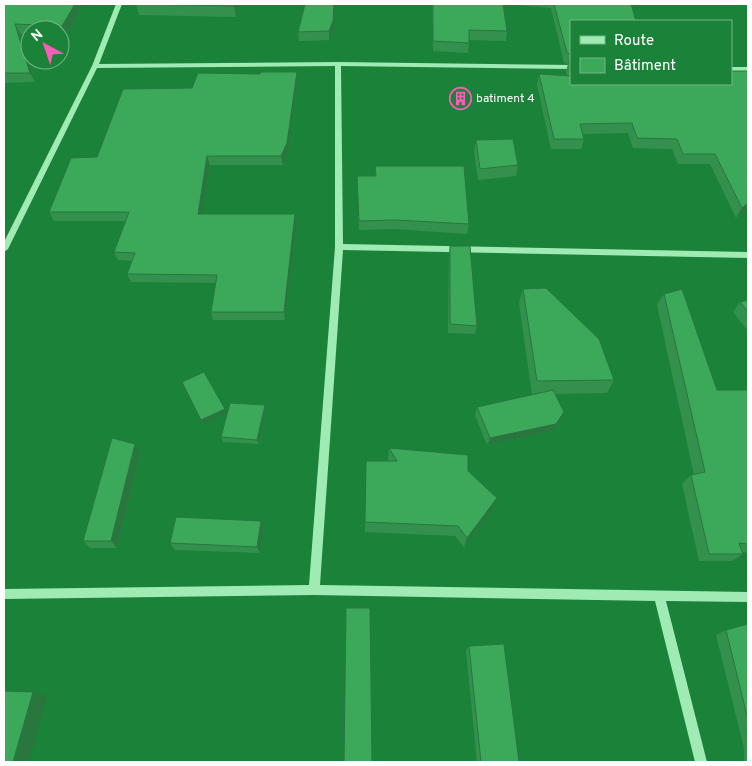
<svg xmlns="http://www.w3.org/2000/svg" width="752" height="766" font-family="Overpass,sans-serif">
	<rect width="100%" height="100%" fill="#1b8339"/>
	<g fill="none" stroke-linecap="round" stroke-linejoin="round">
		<!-- minor -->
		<path fill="#a0ebb4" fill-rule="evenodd" d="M 116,4 L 122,4 L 99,64 L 338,62 L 571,65 L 571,69 L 341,66 L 343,244 L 748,252 L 748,258 L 343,250 L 320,585 L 748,592 L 748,602 L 666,601 L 707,762 L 695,762 L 655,601 L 314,595 L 4,599 L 4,589 L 309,585 L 335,247 L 335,66 L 97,68 L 8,249 L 4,252 L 4,242 L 92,66 Z
			M 731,67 L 748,67 L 748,71 L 731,71 Z"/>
	</g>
	<!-- wall -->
	<path fill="#33914d" d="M 4,4 L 83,4 L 66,36 L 60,35 L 60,30 L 30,30 L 30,34 L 20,34 L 35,82 L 4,83 Z
		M 136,4 L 239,4 L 236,17 L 139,15 Z
		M 432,4 L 503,4 L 507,31 L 506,41 L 469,40 L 468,53 L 433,51 Z
		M 504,4 L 631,4 L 571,21 L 571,84 L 731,84 L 748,208 L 736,218 L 710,164 L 678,164 L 672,149 L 633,148 L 628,133 L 582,134 L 584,139 L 581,149 L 551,149 L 537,85 L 539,74 L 567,75 L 566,71 L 568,64 L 564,63 L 551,8 Z
		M 334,30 L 329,40 L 299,41 L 298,32 Z
		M 298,81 L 288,152 L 283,165 L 210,165 L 202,214 L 295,214 L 297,223 L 285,320 L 213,320 L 211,312 L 216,283 L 131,282 L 127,274 L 132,261 L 118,260 L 114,252 L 126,221 L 54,221 L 49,212 L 97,157 Z
		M 476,140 L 518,165 L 516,176 L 478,180 L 474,151 Z
		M 375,166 L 469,224 L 467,234 L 395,229 L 359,230 L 357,176 L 375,176 Z
		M 450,246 L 477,326 L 475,334 L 448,333 L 449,256 Z
		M 523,289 L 614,380 L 607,393 L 555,394 L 561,420 L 552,431 L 487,445 L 475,415 L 477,407 L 537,394 L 532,394 L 519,303 Z
		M 664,294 L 717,390 L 748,390 L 748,553 L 743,552 L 743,554 L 732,561 L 699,561 L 682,484 L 691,475 L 694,475 L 657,305 Z
		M 748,300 L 748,331 L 733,312 L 740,302 Z
		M 266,409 L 259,444 L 223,442 L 221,437 Z
		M 135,444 L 140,452 L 117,548 L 90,548 L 83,541 Z
		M 389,448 L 468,471 L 497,498 L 493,509 L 464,547 L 455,536 L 365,532 L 365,522 L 389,461 L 388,460 Z
		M 261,521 L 264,528 L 260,553 L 175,550 L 170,543 Z
		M 748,624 L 748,762 L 744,762 L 744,748 L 716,635 L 726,630 Z
		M 469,646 L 519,762 L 477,762 L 466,650 Z"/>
	<!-- shaded-wall -->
	<path fill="#29763e" d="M 75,4 L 83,4 L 66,36 L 62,26 Z
		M 234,4 L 239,4 L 236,17 L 234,6 Z
		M 334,4 L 335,4 L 334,30 L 329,40 L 329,31 Z
		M 15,24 L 20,34 L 35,82 L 30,73 Z
		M 297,72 L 298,81 L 288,152 L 283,165 L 281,156 Z
		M 207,156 L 210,165 L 201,222 L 198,214 Z
		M 748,203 L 748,208 L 736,218 L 742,208 Z
		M 295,214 L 297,223 L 285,320 L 284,312 Z
		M 265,405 L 266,409 L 259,444 L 257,440 Z
		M 225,409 L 227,413 L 203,424 L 201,420 Z
		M 564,412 L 561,420 L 552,431 L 487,445 L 490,438 Z
		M 135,444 L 140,452 L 117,548 L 111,541 Z
		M 497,498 L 493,509 L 464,547 L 467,538 Z
		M 261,521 L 264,528 L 260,553 L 257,547 Z
		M 33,692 L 47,696 L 29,762 L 13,762 Z"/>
	<!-- building -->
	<path fill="#3ba959" stroke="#29763e" d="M 4,4 L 75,4 L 62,26 L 15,24 L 30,73 L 4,73 Z
		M 136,4 L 234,4 L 234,6 Z
		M 305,4 L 334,4 L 333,21 L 329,31 L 298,32 Z
		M 433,4 L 503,4 L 507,31 L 469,30 L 469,43 L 433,41 Z
		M 554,4 L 631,4 L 636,21 L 571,21 L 571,54 L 567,53 Z
		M 569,61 L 571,61 L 571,69 Z
		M 731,71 L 748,71 L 748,203 L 742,208 L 715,154 L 683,154 L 677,139 L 637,138 L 632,123 L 580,124 L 584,139 L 554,139 L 539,74 L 571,76 L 571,84 L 731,84 Z
		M 261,72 L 297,72 L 287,143 L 281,156 L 207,156 L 198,214 L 295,214 L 284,312 L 211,312 L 217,275 L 127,274 L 135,253 L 114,252 L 129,212 L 49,212 L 71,158 L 97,157 L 123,89 L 192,88 L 198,73 L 260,74 Z
		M 513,139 L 518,165 L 480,169 L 476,140 Z
		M 375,166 L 464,166 L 469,224 L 395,220 L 359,221 L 357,176 L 376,176 Z
		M 450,246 L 470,246 L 477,326 L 450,324 Z
		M 546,288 L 599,339 L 614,380 L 537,381 L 523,289 Z
		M 682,289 L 717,390 L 748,390 L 748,544 L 739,543 L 743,554 L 709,554 L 691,475 L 705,472 L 664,294 Z
		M 748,300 L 748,312 L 740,302 Z
		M 204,372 L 225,409 L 201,420 L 182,382 Z
		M 553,390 L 564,412 L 556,424 L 490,438 L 477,407 Z
		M 230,403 L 265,405 L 257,440 L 221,437 Z
		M 112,438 L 135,444 L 111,541 L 83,541 Z
		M 389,448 L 468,455 L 468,471 L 497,498 L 467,538 L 458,526 L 365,522 L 366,461 L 397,461 Z
		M 176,517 L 261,521 L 257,547 L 170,543 Z
		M 346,608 L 370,608 L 372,762 L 344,762 Z
		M 748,624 L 748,720 L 726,630 Z
		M 504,644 L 519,762 L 481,762 L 469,646 Z
		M 4,691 L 33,692 L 13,762 L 4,762 Z"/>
	<!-- icons -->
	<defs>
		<symbol id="building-ring" viewBox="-11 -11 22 22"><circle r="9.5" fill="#1b8339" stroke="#fc5cb7" stroke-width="1.5"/><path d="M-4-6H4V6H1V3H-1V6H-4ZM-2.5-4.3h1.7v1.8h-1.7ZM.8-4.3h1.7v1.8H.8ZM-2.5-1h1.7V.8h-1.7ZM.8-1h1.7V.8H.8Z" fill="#fc5cb7"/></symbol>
	</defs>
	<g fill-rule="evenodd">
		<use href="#building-ring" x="448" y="86" width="25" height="25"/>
	</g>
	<g text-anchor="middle" stroke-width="5" stroke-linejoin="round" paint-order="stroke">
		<!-- far-poi labels -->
		<g font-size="12" fill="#fff" stroke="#1b8339" text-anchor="start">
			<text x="476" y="102">batiment 4</text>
		</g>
	</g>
	<!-- border -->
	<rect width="752" height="766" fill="none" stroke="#ffffff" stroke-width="10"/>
	<!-- legend -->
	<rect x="570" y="20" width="162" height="65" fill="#1b8339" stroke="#76b588"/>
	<rect x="580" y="36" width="25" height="8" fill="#a0ebb4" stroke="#76b588"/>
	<text x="614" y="45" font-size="15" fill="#ffffff">Route</text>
	<rect x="580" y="58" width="25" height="15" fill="#3ba959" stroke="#76b588"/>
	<text x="614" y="70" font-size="15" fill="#ffffff">Bâtiment</text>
	<!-- north arrow -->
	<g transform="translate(45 45) rotate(320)"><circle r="24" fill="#1b8339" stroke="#76b588"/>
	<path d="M0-4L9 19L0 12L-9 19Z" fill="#fc5cb7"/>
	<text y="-8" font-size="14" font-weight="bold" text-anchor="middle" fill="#ffffff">N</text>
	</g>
</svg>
